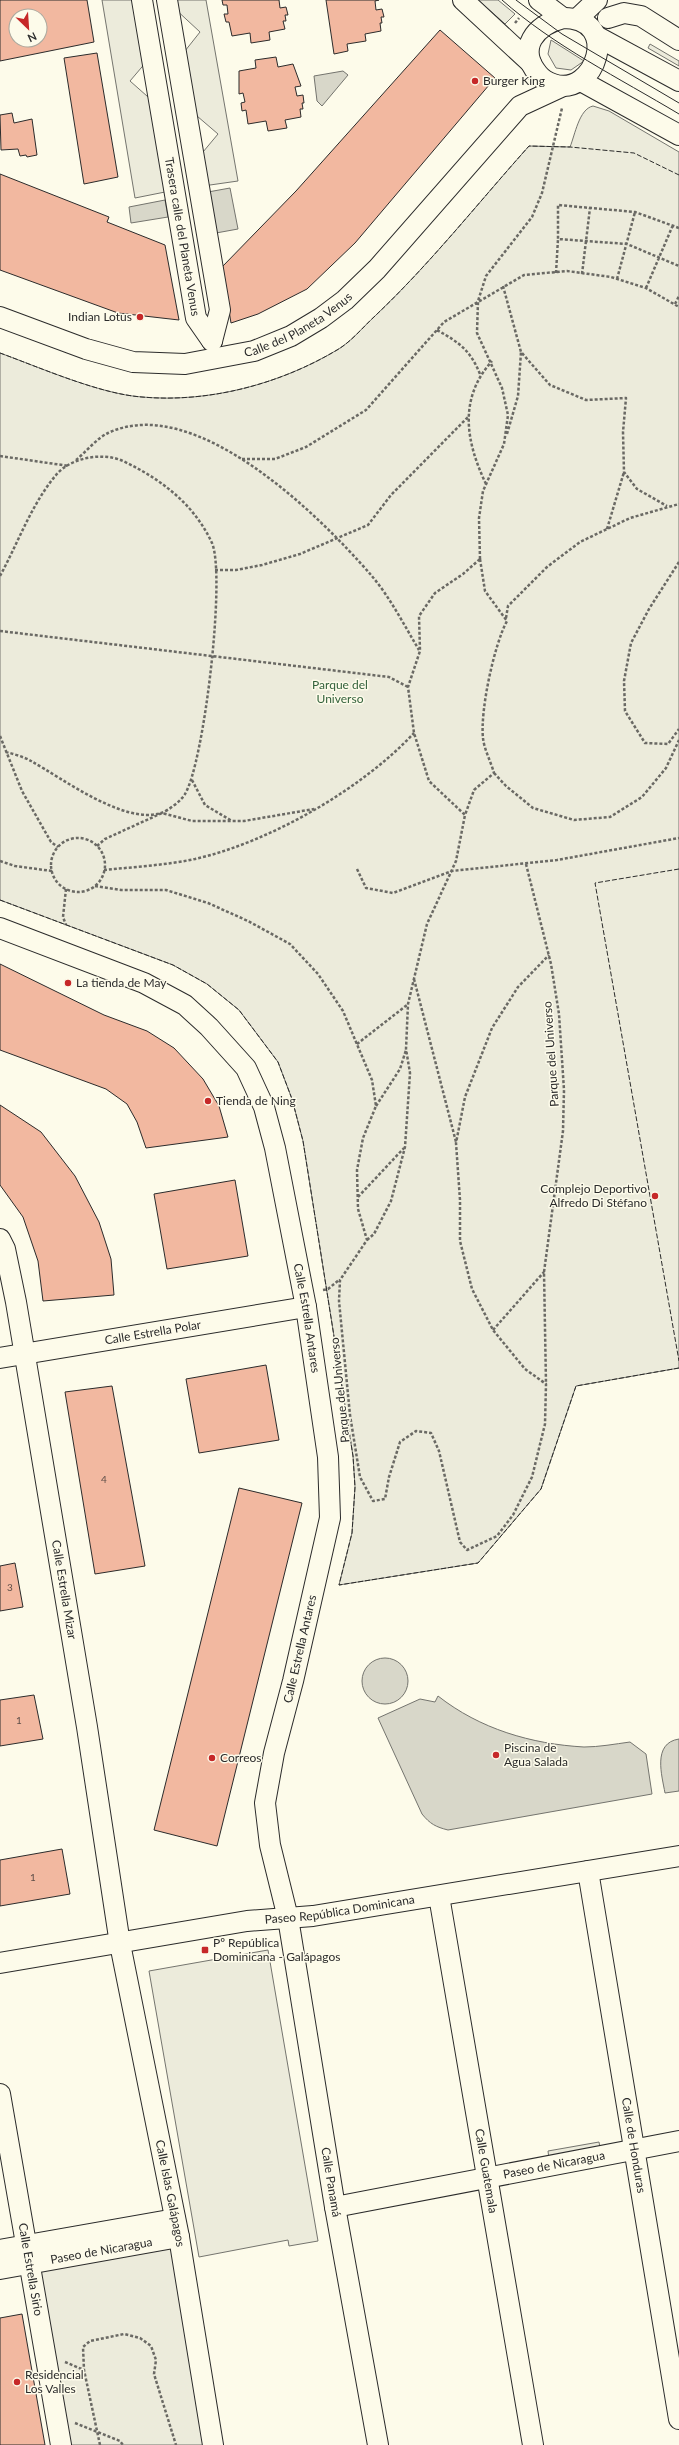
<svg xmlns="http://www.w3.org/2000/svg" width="679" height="2445" font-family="Lato,sans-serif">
	<rect width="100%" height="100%" fill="#fdfbea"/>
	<!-- green -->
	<path fill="#ecebdb" stroke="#74746e" d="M 102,0 L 138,0 L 147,61 L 130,81 L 156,104 L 170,191 L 135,198 Z
		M 172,0 L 206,0 L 238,181 L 203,186 L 198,158 L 218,134 L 190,110 L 181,56 L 200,32 L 173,7 Z
		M 478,0 L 498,0 L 515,14 L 505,24 Z
		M 551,40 L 584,61 L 571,70 L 556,68 L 548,54 Z
		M 650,44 L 679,61 L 679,66 L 648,48 Z
		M 593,106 L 609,111 L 679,152 L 679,1368 L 576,1386 L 541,1489 L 478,1563 L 339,1585 L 352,1533 L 355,1487 L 353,1456 L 303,1141 L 292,1099 L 278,1062 L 239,1010 L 207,984 L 173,965 L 0,900 L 0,353 C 41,368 100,394 142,397 C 209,403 280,384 337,350 C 351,342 363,327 375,316 C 430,264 478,203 529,146 L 570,147 C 575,135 579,109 593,106 Z
		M 268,1950 L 318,2241 L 289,2246 L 288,2240 L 199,2257 L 149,1971 Z
		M 599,2142 L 603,2165 L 551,2175 L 548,2151 Z
		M 169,2237 L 207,2445 L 62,2445 L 31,2260 Z"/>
	<!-- water -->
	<path fill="#d8d7c9" stroke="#74746e" d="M 343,71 L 348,75 L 322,106 L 317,101 L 314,76 Z
		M 230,188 L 238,229 L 216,233 L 208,192 Z
		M 165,200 L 168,217 L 131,223 L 129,207 Z
		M362 1681a23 23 0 1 1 46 0a23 23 0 1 1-46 0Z
		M 438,1696 C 480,1729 531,1744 584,1747 C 599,1747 615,1744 630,1742 L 646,1754 L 652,1794 L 448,1830 C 436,1827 430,1824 422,1814 L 378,1718 L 420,1699 L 435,1702 Z
		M 679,1739 L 679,1791 L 665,1793 C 662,1776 652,1743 679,1739 Z"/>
	<!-- building -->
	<path fill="#f2b8a0" stroke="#2b2b2b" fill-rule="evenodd" d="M 0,0 L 87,0 L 94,42 L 0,61 ZM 16,16 L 40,16 L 40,40 L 16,40 Z
		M 222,0 L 279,0 L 280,8 L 286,7 L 288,15 L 285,15 L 286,21 L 283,21 L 285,29 L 269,32 L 270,40 L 251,43 L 250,33 L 232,36 L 229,22 L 226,22 L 224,14 L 228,14 L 227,5 L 223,5 Z
		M 326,0 L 379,0 L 375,1 L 376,10 L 382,9 L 384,17 L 381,17 L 382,23 L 380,23 L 381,31 L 365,34 L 366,41 L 347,44 L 348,51 L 334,54 Z
		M 440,30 L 495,78 L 355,243 L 307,289 L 258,314 L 231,323 L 222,267 L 296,191 Z
		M 97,53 L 118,177 L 84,184 L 64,58 Z
		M 276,57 L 278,67 L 293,64 L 301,86 L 295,87 L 297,96 L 303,95 L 304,103 L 302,103 L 303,109 L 300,109 L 301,117 L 285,120 L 287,128 L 268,131 L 266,121 L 248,124 L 246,110 L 242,111 L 241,103 L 245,102 L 243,93 L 239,94 L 239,71 L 256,68 L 255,60 Z
		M 12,113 L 14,123 L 32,119 L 37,155 L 27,157 L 26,155 L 20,156 L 18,149 L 1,150 L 0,115 Z
		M 0,174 L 109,217 L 107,222 L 165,245 L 179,320 L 118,313 L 0,270 Z
		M 0,964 L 104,1015 L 147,1031 L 174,1048 L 203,1079 L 219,1106 L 228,1137 L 146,1148 L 137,1122 L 127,1104 L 106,1089 L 0,1050 Z
		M 0,1105 L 41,1132 L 75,1176 L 99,1222 L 111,1259 L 114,1295 L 43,1301 L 38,1261 L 23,1217 L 0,1185 Z
		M 235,1180 L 248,1256 L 167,1269 L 154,1194 Z
		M 266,1365 L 279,1440 L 199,1453 L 186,1379 Z
		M 112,1386 L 145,1566 L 95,1574 L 65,1392 Z
		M 239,1488 L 302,1503 L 217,1846 L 154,1830 Z
		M 15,1563 L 23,1607 L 0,1611 L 0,1566 Z
		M 34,1695 L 43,1739 L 0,1746 L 0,1700 Z
		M 62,1849 L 70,1894 L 0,1906 L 0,1860 Z
		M 22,2314 L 45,2445 L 0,2445 L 0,2318 Z"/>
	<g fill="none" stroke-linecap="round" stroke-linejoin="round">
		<defs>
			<g id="minor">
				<path id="s1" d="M 142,0 L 196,318 L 212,341"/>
				<path d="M 167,0 L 220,310 L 212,341"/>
				<path d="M 463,0 L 531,63"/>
				<path d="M 539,0 L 563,18"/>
				<path d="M 563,18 C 623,18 595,99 553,84 C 547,82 542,79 538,74 C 516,48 536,25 563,18 Z"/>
				<path d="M 578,18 L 597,0"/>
				<path d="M 608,18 L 624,13 L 641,16 L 679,40"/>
				<path d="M 596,36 L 679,81"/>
				<path d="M 581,81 L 679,135"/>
				<path id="s2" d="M 0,317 L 86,349 L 133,362 L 185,364 L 254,351 L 291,336 L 321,318 L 345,300 L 377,269 L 520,106 L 561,87"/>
				<path id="s3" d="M 0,928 L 144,983 L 185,1005 L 209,1027 L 246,1068 L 264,1107 L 275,1148 L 306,1307 L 328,1457 L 330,1518 L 293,1681 L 274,1753 L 265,1803 L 270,1845 L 288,1918 L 335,2207 L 378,2445"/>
				<path id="s4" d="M 0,1239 L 5,1249 L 16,1302 L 87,1727 L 120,1944 L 179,2237 L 213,2445"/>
				<path id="s5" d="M 0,1358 L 306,1307"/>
				<path id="s6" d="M 588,1871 L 679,2419"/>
				<path id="s7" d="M 439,1896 L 533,2445"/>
				<path id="s8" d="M 0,1963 L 247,1921 L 313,1916 L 679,1856"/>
				<path id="s9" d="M 0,2094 L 61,2445"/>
				<path id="s10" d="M 335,2207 L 679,2141"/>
				<path d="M 0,2250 L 175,2219"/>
				<path id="s11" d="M 0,2269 L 179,2237"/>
			</g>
		</defs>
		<!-- minor casing -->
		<use href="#minor" stroke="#2b2b2b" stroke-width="22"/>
		<!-- path -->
		<path stroke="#6a6964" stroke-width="2.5" stroke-dasharray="3 2" stroke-linecap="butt" d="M 515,23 L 519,18
			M 679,228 L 635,212 L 558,205 L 558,239 L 627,244 L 679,266
			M 556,273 L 558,239
			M 582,274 L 590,208
			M 617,279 L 635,212
			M 503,286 L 521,352 L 550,385 L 586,400 L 626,398 L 623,432 L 624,472 L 637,489 L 667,506
			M 646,288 L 673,225
			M 675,304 L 679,296
			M 437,330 C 460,343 470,350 480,374
			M 507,434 L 518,396 L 521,352
			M 0,456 L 69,466
			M 242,459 L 275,459 L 306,447 L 366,410 L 444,322 L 524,275 L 567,271 L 611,277 L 646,288 L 679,307
			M 76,460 C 86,452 97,438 108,433 C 195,392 320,516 371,575 C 390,597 404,625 419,650
			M 486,484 C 466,442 458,399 492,361
			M 607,529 L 624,472
			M 480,559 L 485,591 L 507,621 C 494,645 480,711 483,738 C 484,749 491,762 494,773 L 474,790 L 465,815 L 429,781 L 414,733 L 408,687 L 420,651 L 419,616 L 435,593 L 463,574 Z
			M 480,559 L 479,518 L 483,491 L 504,444 L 508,415 L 502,388 L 477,333 L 478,301 L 486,276 L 532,217 L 542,193 L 562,108
			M 679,562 L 649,609 L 631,643 L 624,681 L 625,711 L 645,743 L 668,744 L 679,729
			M 215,570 L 236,570 L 262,565 L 300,554 L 368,525 L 391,495 L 468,417
			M 0,576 C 18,543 31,505 56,475 C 71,457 103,452 123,461 C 161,479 194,504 212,543 C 226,576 204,763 185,794 C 182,800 168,811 161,813 C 124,825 62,778 31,761 C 24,757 14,754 6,752
			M 506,618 L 508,606 L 547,567 L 580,542 L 630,518 L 679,504
			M 0,631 L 389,677 L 408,687
			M 0,736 L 22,791 L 51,842 L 58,847
			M 494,773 L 506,786 L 533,808 L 574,820 L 610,817 L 642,797 L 666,768 L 679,740
			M 192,780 L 205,805 L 232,821
			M51 865a27 27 0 1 1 54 0a27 27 0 1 1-54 0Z
			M 97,846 L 105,839 L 162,813 L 192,821 L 244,821 L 314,809
			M 0,861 L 15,866 L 52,871
			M 526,864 L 551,964 L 559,1014 L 564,1090 L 563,1131 L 544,1272 L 546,1384
			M 357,869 L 366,888 L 393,893 L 452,871 L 557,860 L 679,838
			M 104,870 C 134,867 166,865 195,859 C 270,842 362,789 414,733
			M 95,886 L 121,890 L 166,890 L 208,903 L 248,921 L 290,944 L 318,974 L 343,1011 L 372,1080 L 376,1106 L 363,1138 L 357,1170 L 358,1209 L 367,1240 L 340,1280 L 339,1301 L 350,1415 L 360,1477 L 373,1501 L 385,1499 L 389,1477 L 400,1442 L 416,1431 L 431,1433 L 439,1451 L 460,1542 L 467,1550 L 497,1536 L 513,1515 L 532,1477 L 545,1424 L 546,1384 L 525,1369 L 493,1330 L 472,1289 L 460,1241 L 460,1200 L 456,1143 L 465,1097 L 492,1028 L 518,987 L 549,955
			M 66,889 L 63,917 L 66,925
			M 414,979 L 456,1142
			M 357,1044 L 407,1005
			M 376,1106 L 400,1069 L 406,1050
			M 358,1197 L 404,1148
			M 367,1240 L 374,1234 L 391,1201 L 405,1147 L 410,1073 L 406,1049 L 408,1004 L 427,924 L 456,861 L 465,815
			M 323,1290 L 328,1289 L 339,1280
			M 493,1330 L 544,1272
			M 65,2362 L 84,2370
			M 75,2423 L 120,2441 L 123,2445
			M 100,2445 L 84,2370 L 83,2347 L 90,2341 L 124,2334 L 140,2338 L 151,2346 L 156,2360 L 154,2374 L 176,2445"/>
		<!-- minor -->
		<use href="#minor" stroke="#fdfbea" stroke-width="20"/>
		<!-- tram -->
		<path stroke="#2b2b2b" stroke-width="1" d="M 502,0 C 554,46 619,78 679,114
			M 516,0 L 562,34 L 679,103"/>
		<!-- fence -->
		<path stroke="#2b2b2b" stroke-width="1" stroke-dasharray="5 2" stroke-linecap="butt" d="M 0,353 C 41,368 100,394 142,397 C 209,403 280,384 337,350 C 351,342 363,327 375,316 C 430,264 478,203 529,146 L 570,147 L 634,153 L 679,175
			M 679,869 L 595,883 L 679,1361
			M 0,900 L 173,965 L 207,984 L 239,1010 L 278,1062 L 292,1099 L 303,1141 L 353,1456 L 355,1487 L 352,1533 L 339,1585 L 478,1563 L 541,1489 L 576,1386 L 679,1368"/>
	</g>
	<!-- markers -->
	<g fill="#c62828" stroke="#fdfbea" stroke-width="1.5">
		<circle cx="475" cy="81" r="4"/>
		<circle cx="140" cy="317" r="4"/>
		<circle cx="68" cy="983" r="4"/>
		<circle cx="208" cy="1101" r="4"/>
		<circle cx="655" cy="1196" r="4"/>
		<circle cx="496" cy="1755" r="4"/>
		<circle cx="212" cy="1758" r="4"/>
		<rect x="201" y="1946" width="8" height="8" rx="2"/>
		<circle cx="17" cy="2382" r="4"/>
	</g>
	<g text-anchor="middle" stroke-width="3" stroke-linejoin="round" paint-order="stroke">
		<!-- number labels -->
		<g font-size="10" fill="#5d4e48">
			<text x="104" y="1483">4</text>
			<text x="10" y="1591">3</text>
			<text x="19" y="1724">1</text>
			<text x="33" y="1881">1</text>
		</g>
		<!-- poi labels -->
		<g font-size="12" fill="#2b2b2b" stroke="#fdfbea" text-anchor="start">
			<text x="483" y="85">Burger King</text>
			<text x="132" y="321" text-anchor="end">Indian Lotus</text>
			<text x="76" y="987">La tienda de May</text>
			<text x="216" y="1105">Tienda de Ning</text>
			<text x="647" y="1193" text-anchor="end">Complejo Deportivo<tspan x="647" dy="14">Alfredo Di Stéfano</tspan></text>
			<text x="504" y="1752">Piscina de<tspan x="504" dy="14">Agua Salada</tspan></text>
			<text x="220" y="1762">Correos</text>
			<text x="213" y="1947">Pº República<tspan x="213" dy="14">Dominicana - Galápagos</tspan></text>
			<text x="25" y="2379">Residencial<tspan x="25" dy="14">Los Valles</tspan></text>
		</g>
		<!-- street labels -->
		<g font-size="12" fill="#2b2b2b" stroke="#fdfbea">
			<text dy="4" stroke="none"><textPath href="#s1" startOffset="240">Trasera calle del Planeta Venus</textPath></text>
			<text dy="4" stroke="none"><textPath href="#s2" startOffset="314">Calle del Planeta Venus</textPath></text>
			<text transform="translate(551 1054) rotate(-94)" y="4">Parque del Universo</text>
			<text dy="4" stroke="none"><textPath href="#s3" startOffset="547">Calle Estrella Antares</textPath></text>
			<text dy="4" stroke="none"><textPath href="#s5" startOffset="155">Calle Estrella Polar</textPath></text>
			<text transform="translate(340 1390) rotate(-96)" y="4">Parque del Universo</text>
			<text dy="4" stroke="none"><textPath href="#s4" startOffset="357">Calle Estrella Mizar</textPath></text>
			<text transform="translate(300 1649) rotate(-77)" y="4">Calle Estrella Antares</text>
			<text dy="4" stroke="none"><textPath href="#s8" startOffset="344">Paseo República Dominicana</textPath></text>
			<text dy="4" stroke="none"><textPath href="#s6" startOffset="278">Calle de Honduras</textPath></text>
			<text dy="4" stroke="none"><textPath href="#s10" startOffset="223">Paseo de Nicaragua</textPath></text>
			<text dy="4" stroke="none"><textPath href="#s7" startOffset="279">Calle Guatemala</textPath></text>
			<text dy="4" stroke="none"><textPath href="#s3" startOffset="1426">Calle Panamá</textPath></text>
			<text dy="4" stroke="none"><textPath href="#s4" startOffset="970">Calle Islas Galápagos</textPath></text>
			<text dy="4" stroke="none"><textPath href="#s11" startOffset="103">Paseo de Nicaragua</textPath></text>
			<text dy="4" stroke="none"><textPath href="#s9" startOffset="178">Calle Estrella Sirio</textPath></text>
		</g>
		<!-- park labels -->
		<g font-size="12" fill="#34623c" stroke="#fdfbea">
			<text x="340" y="689">Parque del<tspan x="340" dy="14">Universo</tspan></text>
		</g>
	</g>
	<!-- north arrow -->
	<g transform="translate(28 28) rotate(155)"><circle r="19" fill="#fdfbea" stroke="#a9a89e"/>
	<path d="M0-3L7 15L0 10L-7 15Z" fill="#c62828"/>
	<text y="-6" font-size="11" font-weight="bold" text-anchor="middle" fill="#2b2b2b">N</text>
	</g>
</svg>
